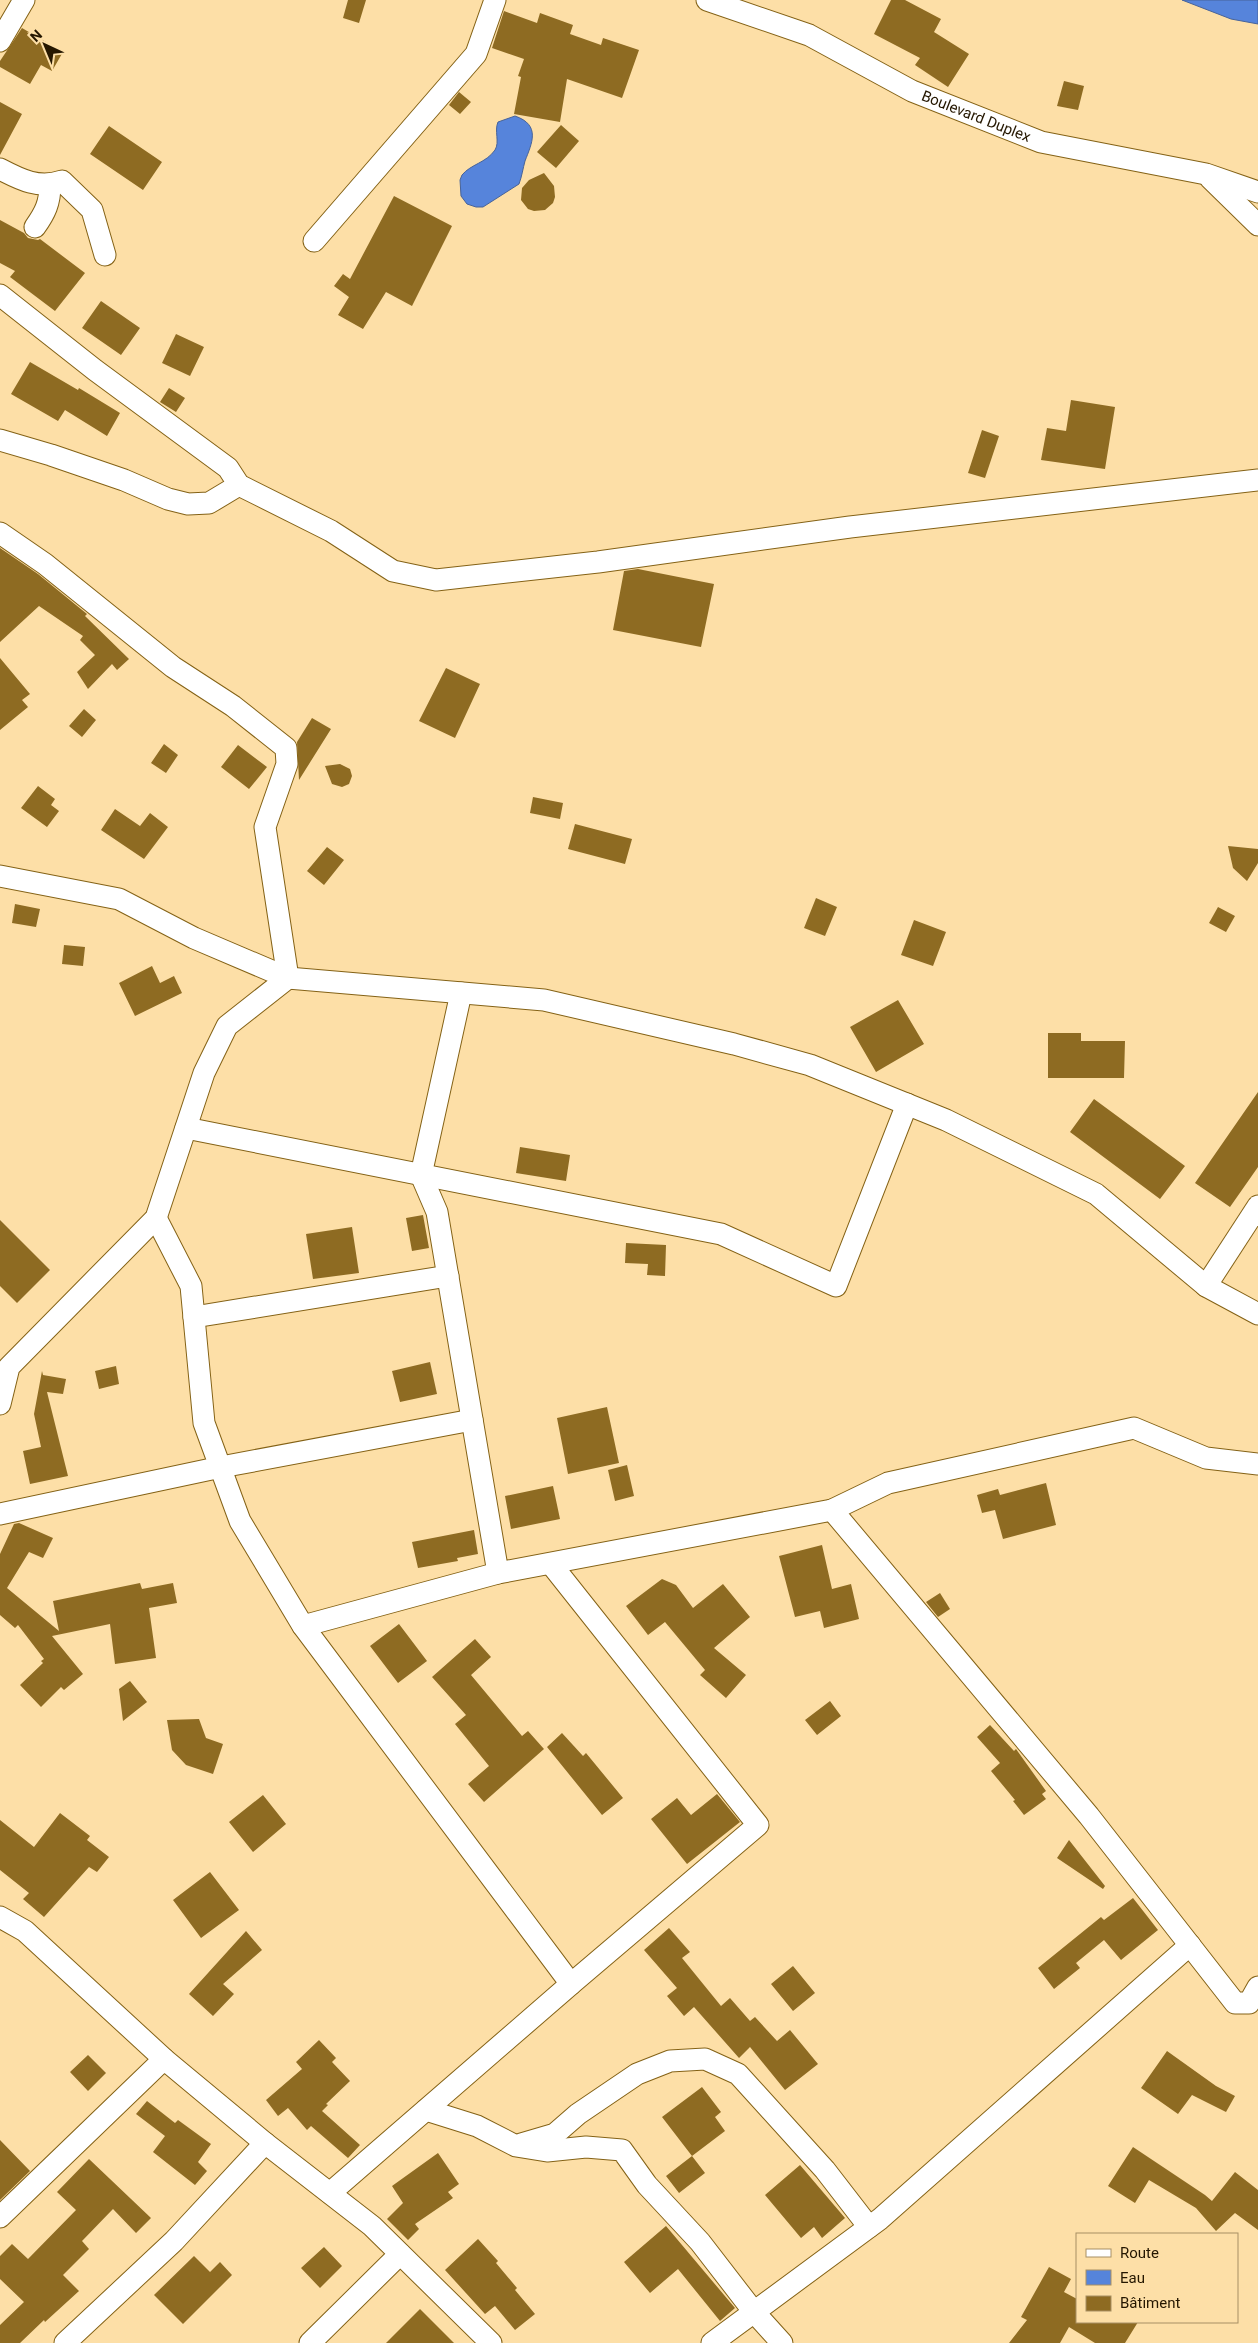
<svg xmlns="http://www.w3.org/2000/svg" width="1258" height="2343" font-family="Roboto,sans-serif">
	<rect width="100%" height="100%" fill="#fddfa7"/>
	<!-- water -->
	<path fill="#5684db" stroke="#476399" d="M 1182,0 L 1258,0 L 1258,24 L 1231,19 Z
		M 515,116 C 541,125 532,143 525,161 C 523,168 522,176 519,184 L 483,207 L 476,207 L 467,204 L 461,196 L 460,180 L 462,175 C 471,164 486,163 495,150 C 500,142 494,131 498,122 Z"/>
	<!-- building -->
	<path fill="#8e6b22" d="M 348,0 L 366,0 L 359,23 L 343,18 Z
		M 891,0 L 905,0 L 941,19 L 934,32 L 969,54 L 948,87 L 915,65 L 920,58 L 874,34 Z
		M 504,11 L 537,23 L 540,13 L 573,25 L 570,34 L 601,45 L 603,38 L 639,50 L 622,98 L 567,79 L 560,122 L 514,114 L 521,77 L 518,76 L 524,59 L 492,48 Z
		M 22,28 L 63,52 L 52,71 L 41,65 L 30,84 L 0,67 L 0,61 Z
		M 1064,81 L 1084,86 L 1078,110 L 1057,106 Z
		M 459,92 L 471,102 L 460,114 L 449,105 Z
		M 0,102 L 22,114 L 0,155 Z
		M 561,125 L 579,141 L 556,168 L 537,152 Z
		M 109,126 L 162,162 L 143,190 L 90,154 Z
		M 544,173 L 554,186 L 555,197 L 553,203 L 545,210 L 534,211 L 528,209 L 521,200 L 522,188 L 529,180 Z
		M 394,196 L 452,226 L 412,306 L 386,292 L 363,329 L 338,315 L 349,297 L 334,286 L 343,274 L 350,279 Z
		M 0,220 L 24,233 L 28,238 L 38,240 L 40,239 L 85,273 L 55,311 L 10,277 L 15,271 L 0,263 Z
		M 101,301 L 140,328 L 121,355 L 82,328 Z
		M 176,334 L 204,347 L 190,376 L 162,363 Z
		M 30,362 L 78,390 L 79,388 L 120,413 L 107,436 L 65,410 L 58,421 L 11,394 Z
		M 169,388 L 185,398 L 176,412 L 160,402 Z
		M 1071,400 L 1115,407 L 1105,469 L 1041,460 L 1047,428 L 1066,431 Z
		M 982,430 L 999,436 L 985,478 L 968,473 Z
		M 0,548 L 38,574 L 87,614 L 85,616 L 129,659 L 117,670 L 112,664 L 88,689 L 77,672 L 95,655 L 80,640 L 83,636 L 39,606 L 0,642 Z
		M 638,569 L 714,584 L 701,647 L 613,630 L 624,571 Z
		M 0,658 L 30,694 L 22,700 L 28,707 L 0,730 Z
		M 446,668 L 480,684 L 455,738 L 419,721 Z
		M 84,709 L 96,720 L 82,737 L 69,726 Z
		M 312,718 L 331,729 L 299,780 L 297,742 Z
		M 164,744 L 178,755 L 166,773 L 151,763 Z
		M 238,745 L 267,767 L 249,789 L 221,767 Z
		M 340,764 L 350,769 L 352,776 L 349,784 L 342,787 L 332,784 L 325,766 Z
		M 38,786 L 55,799 L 51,805 L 59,811 L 47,827 L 21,808 Z
		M 533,797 L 563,803 L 560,819 L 530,813 Z
		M 115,809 L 140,826 L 150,813 L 168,827 L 144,859 L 101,830 Z
		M 575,824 L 632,839 L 625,864 L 568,849 Z
		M 1228,846 L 1258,849 L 1258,863 L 1247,881 L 1233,868 Z
		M 327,847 L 344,860 L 324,885 L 307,871 Z
		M 816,898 L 837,907 L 825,936 L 804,928 Z
		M 15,904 L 40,909 L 36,927 L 12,923 Z
		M 1218,907 L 1235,916 L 1226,932 L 1209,923 Z
		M 914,920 L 946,932 L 933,966 L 901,955 Z
		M 64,945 L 85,947 L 83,966 L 62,964 Z
		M 152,966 L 160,983 L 174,976 L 182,993 L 135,1016 L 119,983 Z
		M 898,1000 L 924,1044 L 876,1072 L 850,1027 Z
		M 1048,1033 L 1081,1033 L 1081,1041 L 1125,1041 L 1124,1078 L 1048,1078 Z
		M 1258,1092 L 1258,1167 L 1230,1207 L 1195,1183 Z
		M 1094,1099 L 1185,1166 L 1160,1199 L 1070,1132 Z
		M 520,1147 L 570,1155 L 566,1181 L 516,1173 Z
		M 423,1215 L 429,1248 L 412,1251 L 406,1218 Z
		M 0,1220 L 50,1270 L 17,1303 L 0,1286 Z
		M 352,1227 L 359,1273 L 313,1279 L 306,1234 Z
		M 626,1243 L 666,1245 L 665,1276 L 647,1275 L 648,1264 L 625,1263 Z
		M 430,1362 L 437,1394 L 400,1402 L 392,1371 Z
		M 116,1366 L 119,1384 L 99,1389 L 95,1371 Z
		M 42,1371 L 43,1375 L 66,1379 L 63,1394 L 47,1392 L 68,1476 L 30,1484 L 23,1451 L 41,1447 L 34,1414 Z
		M 607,1407 L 619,1463 L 568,1474 L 557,1418 Z
		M 627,1465 L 634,1496 L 615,1501 L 608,1470 Z
		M 1046,1483 L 1056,1525 L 1003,1539 L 995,1510 L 982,1513 L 977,1495 L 998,1489 L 1000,1495 Z
		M 553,1486 L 560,1519 L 511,1529 L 505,1496 Z
		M 19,1523 L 53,1538 L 43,1558 L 29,1552 L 7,1588 L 59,1631 L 53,1601 L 140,1583 L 142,1589 L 173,1583 L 177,1603 L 149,1608 L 156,1658 L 115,1664 L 110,1624 L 52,1636 L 83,1674 L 64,1690 L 61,1687 L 41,1707 L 20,1685 L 43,1663 L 41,1661 L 44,1659 L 18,1625 L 15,1628 L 0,1615 L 0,1554 L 14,1524 Z
		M 474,1530 L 478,1554 L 457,1558 L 458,1561 L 418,1568 L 412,1542 Z
		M 822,1545 L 832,1589 L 851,1584 L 859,1619 L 824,1628 L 820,1611 L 795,1617 L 779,1556 Z
		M 662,1579 L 676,1585 L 693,1608 L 723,1584 L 750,1617 L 714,1648 L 746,1675 L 726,1698 L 700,1675 L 705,1670 L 665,1622 L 648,1635 L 626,1606 Z
		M 940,1593 L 950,1609 L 938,1617 L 926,1602 Z
		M 399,1624 L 427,1661 L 398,1683 L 370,1646 Z
		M 475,1639 L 491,1657 L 471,1675 L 522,1736 L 528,1731 L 544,1749 L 484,1802 L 468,1784 L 489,1766 L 455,1724 L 466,1715 L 432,1677 Z
		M 130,1681 L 147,1702 L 123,1721 L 119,1689 Z
		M 830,1701 L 841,1716 L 817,1735 L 805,1720 Z
		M 199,1719 L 206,1738 L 223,1744 L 213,1774 L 186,1765 L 172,1750 L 167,1720 Z
		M 990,1725 L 1014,1751 L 1016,1749 L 1046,1791 L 1042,1794 L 1046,1799 L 1024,1815 L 1013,1801 L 1015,1800 L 991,1771 L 1000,1763 L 977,1737 Z
		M 562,1733 L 583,1756 L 586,1753 L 623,1798 L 602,1815 L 547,1747 Z
		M 717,1794 L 740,1822 L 687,1864 L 651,1819 L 677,1798 L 691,1815 Z
		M 263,1795 L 286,1824 L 253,1852 L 229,1822 Z
		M 60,1813 L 90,1836 L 87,1840 L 109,1857 L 97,1872 L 89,1867 L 44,1917 L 23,1899 L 29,1893 L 0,1870 L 0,1820 L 34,1847 Z
		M 1069,1840 L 1105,1886 L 1103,1889 L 1057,1858 Z
		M 210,1872 L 239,1910 L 201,1938 L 173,1900 Z
		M 1133,1898 L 1158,1930 L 1121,1960 L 1104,1940 L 1076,1963 L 1080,1968 L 1054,1989 L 1038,1968 L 1101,1917 L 1104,1920 Z
		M 669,1928 L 690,1952 L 682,1958 L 721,2006 L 730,1998 L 750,2021 L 755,2017 L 777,2041 L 790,2030 L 818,2064 L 785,2090 L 750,2047 L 739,2058 L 694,2007 L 684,2016 L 667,1996 L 677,1988 L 644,1950 Z
		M 246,1931 L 262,1950 L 223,1984 L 234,1994 L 213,2016 L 189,1994 Z
		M 793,1966 L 815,1993 L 793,2011 L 771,1984 Z
		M 319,2040 L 336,2058 L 332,2062 L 350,2081 L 326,2104 L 328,2105 L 322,2111 L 360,2145 L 348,2158 L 311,2126 L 307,2130 L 288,2108 L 278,2116 L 266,2100 L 302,2069 L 296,2062 Z
		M 1167,2051 L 1216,2086 L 1235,2096 L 1226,2112 L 1192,2095 L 1178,2114 L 1141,2088 Z
		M 88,2055 L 106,2073 L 88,2091 L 70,2072 Z
		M 702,2087 L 721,2112 L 715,2117 L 725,2131 L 692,2156 L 662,2117 Z
		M 147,2101 L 175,2123 L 178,2120 L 211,2144 L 198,2162 L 207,2171 L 195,2185 L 153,2152 L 165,2136 L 136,2114 Z
		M 0,2140 L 30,2171 L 0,2200 Z
		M 1133,2147 L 1205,2195 L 1212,2201 L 1235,2172 L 1258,2190 L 1258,2230 L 1235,2213 L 1216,2231 L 1196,2208 L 1149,2180 L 1135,2203 L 1108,2186 Z
		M 438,2153 L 459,2184 L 448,2192 L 453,2198 L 415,2224 L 419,2229 L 408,2240 L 387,2219 L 403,2203 L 392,2186 Z
		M 692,2156 L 705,2173 L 679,2193 L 666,2176 Z
		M 89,2159 L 151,2218 L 136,2233 L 113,2209 L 82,2241 L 89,2249 L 63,2275 L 79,2291 L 45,2322 L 44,2320 L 20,2343 L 0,2343 L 0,2325 L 24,2302 L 0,2279 L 0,2256 L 12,2244 L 28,2259 L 76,2210 L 57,2192 Z
		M 800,2165 L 845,2218 L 822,2238 L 814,2227 L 801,2238 L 765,2195 Z
		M 666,2226 L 735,2308 L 720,2321 L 678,2269 L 650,2293 L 624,2262 Z
		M 478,2239 L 498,2261 L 496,2263 L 517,2288 L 515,2290 L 535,2314 L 515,2330 L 495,2306 L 485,2314 L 445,2270 Z
		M 324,2247 L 342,2266 L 320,2288 L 301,2268 Z
		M 194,2256 L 210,2272 L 220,2262 L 232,2275 L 183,2324 L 154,2295 Z
		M 1049,2267 L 1071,2279 L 1064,2292 L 1077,2299 L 1077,2322 L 1138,2322 L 1125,2343 L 1095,2343 L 1069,2327 L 1060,2343 L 1009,2343 L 1027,2320 L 1021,2317 Z
		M 420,2309 L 454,2343 L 386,2343 Z"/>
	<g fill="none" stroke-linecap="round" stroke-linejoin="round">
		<defs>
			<g id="minor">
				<path id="s1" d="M 707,0 L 809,35 L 912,91 L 1041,142 L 1206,174 L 1258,192"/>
				<path d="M 0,41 L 24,0"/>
				<path d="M 0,169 C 21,180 39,189 62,181 L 92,210 L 105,255"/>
				<path d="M 1210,178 L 1258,225"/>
				<path d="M 35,227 C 45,213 50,203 50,185"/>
				<path d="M 314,241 L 476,54 L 495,0"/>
				<path d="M 0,295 L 95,370 L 228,468 L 239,485 L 331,531 L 393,571 L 436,580 L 598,562 L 850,527 L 1258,480"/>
				<path d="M 0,440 L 51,455 L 124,480 L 168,499 L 188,504 L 209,503 L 239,485"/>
				<path d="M 0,533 L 45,564 L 173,667 L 233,706 L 286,748 L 287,764 L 265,827 L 288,978 L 227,1026 L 204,1073 L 156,1218 L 9,1367 L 0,1404"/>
				<path d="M 0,876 L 119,899 L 194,938 L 288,978 L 544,1000 L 734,1044 L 810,1065 L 946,1120 L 1096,1194 L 1206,1286 L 1258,1314"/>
				<path d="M 461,993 L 421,1175 L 437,1212 L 498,1573 L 832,1510 L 1089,1816 L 1235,2003 L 1249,2003 L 1258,1987"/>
				<path d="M 186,1128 L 721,1234 L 836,1286 L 907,1104"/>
				<path d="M 156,1218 L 191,1286 L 204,1423 L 240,1521 L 303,1626 L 571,1984 L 330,2193"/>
				<path d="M 1206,1286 L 1258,1206"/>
				<path d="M 194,1317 L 448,1276"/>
				<path d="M 832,1510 L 888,1483 L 1134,1428 L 1206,1458 L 1258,1464"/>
				<path d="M 0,1514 L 221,1467 L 472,1420"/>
				<path d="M 551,1564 L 758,1825 L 571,1984"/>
				<path d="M 303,1626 L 498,1573"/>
				<path d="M 0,1917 L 25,1931 L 164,2059"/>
				<path d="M 426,2110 L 477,2126 L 516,2146 L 547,2151 L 586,2147 L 622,2150 L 647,2185 L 700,2242 L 754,2312 L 782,2343"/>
				<path d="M 521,2144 L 555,2134 L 578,2114 L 637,2074 L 670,2061 L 705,2059 L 738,2074 L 825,2170 L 869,2227"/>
				<path d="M 0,2217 L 164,2059 L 265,2143 L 372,2226 L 491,2343"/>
				<path d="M 65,2343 L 174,2241 L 265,2143"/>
				<path d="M 310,2343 L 400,2254"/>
				<path d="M 712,2343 L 880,2219 L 1190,1945"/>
			</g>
		</defs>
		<!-- minor casing -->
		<use href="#minor" stroke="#846216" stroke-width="23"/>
		<!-- minor -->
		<use href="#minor" stroke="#fff" stroke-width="21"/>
	</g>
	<g text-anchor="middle" stroke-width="4" stroke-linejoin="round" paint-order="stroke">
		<!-- street labels -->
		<g font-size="15" fill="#251700" stroke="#fddfa7">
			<text dy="5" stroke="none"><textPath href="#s1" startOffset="294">Boulevard Duplex</textPath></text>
		</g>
	</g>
	<!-- legend -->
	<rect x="1076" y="2233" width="162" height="90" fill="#fddfa7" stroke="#a78f64"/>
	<rect x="1086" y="2249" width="25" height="8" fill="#ffffff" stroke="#a78f64"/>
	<text x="1120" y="2258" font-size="15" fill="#251700">Route</text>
	<rect x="1086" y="2270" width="25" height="15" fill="#5684db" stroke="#a78f64"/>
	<text x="1120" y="2283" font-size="15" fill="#251700">Eau</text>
	<rect x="1086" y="2296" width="25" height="15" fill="#8e6b22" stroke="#a78f64"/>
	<text x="1120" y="2308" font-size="15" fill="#251700">Bâtiment</text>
	<!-- north arrow -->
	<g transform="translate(45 45) rotate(316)" stroke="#fddfa7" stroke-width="4" paint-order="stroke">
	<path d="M0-4L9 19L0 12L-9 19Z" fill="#251700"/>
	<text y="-8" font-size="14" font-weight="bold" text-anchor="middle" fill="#251700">N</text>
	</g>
</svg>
